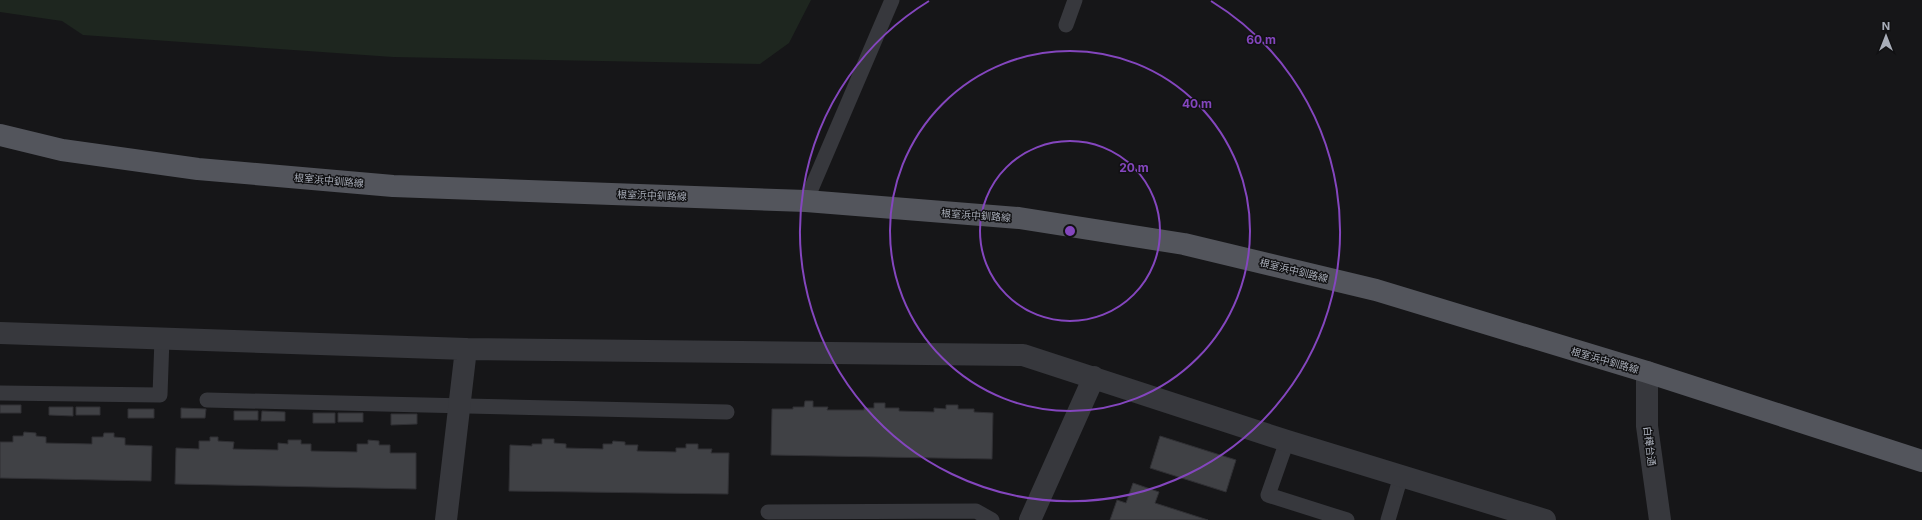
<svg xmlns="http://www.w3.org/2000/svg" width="1922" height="520" font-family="Inter,'Noto Sans JP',sans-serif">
	<rect width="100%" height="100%" fill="#161618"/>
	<!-- green -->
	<path fill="#1e261f" d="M 0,0 L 811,0 L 789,43 L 760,64 L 393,57 L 83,35 L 62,21 L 0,12 Z"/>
	<!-- building -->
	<path fill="#404145" stroke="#303034" d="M 805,401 L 813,401 L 813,407 L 828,407 L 827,410 L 864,410 L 864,408 L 874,408 L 874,403 L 885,403 L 885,408 L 899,408 L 899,411 L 934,412 L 934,408 L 946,409 L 946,405 L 958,405 L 958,409 L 974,409 L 974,412 L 993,413 L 992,459 L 771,455 L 772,409 L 793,409 L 793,407 L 804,407 Z
		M 0,405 L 21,405 L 21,413 L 0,413 Z
		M 49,407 L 73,407 L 73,416 L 49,415 Z
		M 76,407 L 100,407 L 100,415 L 76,415 Z
		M 181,408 L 206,409 L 205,418 L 181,418 Z
		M 128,409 L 154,409 L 154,418 L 128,418 Z
		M 234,411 L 258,411 L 258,420 L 234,420 Z
		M 262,411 L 285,412 L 285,421 L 261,421 Z
		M 313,413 L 335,413 L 335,423 L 313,423 Z
		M 338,413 L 363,413 L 363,422 L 338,422 Z
		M 391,414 L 417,414 L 417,424 L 391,425 Z
		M 24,432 L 36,433 L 36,436 L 46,437 L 46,443 L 92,444 L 92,437 L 103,437 L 104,433 L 114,433 L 114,437 L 125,438 L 125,445 L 152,446 L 151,481 L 0,478 L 0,442 L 13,442 L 13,436 L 23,436 Z
		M 1160,436 L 1236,460 L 1226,492 L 1150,468 Z
		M 210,437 L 218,437 L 218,441 L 234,442 L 233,449 L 278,450 L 278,443 L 288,444 L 288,440 L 301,440 L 301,444 L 311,444 L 311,451 L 357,452 L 357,444 L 368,444 L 368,440 L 379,441 L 379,445 L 390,445 L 390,453 L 416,453 L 416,489 L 175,484 L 176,448 L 199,449 L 199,441 L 210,441 Z
		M 542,439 L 554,439 L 554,443 L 566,444 L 566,448 L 603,449 L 603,444 L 612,444 L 613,441 L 625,442 L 625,445 L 638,445 L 637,451 L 676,452 L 676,448 L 686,448 L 686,444 L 698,444 L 698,449 L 712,449 L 711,453 L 729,453 L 728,494 L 509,491 L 510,445 L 532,446 L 532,444 L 542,444 Z
		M 1133,483 L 1159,492 L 1155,503 L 1208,520 L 1110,520 L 1117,500 L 1126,503 Z"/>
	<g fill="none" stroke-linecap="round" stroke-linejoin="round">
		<!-- service -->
		<path stroke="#37383d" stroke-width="15" d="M 1066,25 L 1075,0
			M 806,201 L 892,0
			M 0,393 L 160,395 L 162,338
			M 207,400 L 727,412
			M 1287,441 L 1268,495 L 1347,520
			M 768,512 L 976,511 L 992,520
			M 1388,520 L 1401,476"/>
		<!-- minor -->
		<path stroke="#37383d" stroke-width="22" d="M 0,333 L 466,349 L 1023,355 L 1287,441 L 1545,520
			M 446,520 L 466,349
			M 1030,520 L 1094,377"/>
		<!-- tertiary -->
		<path stroke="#37383d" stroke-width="22" d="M 1647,372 L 1647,426 L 1660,520"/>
		<!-- primary -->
		<path stroke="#53555c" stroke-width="22" d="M 0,135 L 62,150 L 198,169 L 393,186 L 806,201 L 1019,218 L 1184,244 L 1376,290 L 1647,372 L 1922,461"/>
	</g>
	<!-- distance rings -->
	<g fill="none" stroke="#8446be" stroke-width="2">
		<circle cx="1070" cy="231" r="90"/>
		<circle cx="1070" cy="231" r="180"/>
		<path d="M1211 1A270 270 0 1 1 929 1"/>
	</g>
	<g text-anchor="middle" stroke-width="3" stroke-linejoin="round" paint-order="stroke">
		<!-- street labels -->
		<g font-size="10" fill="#a8adb8" stroke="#111113">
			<text transform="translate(329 180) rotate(5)" y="4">根室浜中釧路線</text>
			<text transform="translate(652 195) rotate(2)" y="4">根室浜中釧路線</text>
			<text transform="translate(976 215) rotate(4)" y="4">根室浜中釧路線</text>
			<text transform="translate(1294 270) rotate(14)" y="4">根室浜中釧路線</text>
			<text transform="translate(1605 360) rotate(16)" y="4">根室浜中釧路線</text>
			<text transform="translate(1650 446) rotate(83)" y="4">白樺台通</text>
		</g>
	</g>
	<circle cx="1070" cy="231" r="6" fill="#8446be" stroke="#111113" stroke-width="2"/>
	<g font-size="12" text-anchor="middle" font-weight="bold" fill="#8446be" stroke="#111113" stroke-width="3" stroke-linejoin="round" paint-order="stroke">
		<text x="1261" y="44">60 m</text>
		<text x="1197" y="108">40 m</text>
		<text x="1134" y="172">20 m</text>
	</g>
	<!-- north arrow -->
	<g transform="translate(1886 36)" stroke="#111113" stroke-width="3" paint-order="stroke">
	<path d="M0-3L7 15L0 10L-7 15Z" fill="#a8adb8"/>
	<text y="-6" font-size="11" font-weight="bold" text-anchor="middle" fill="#a8adb8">N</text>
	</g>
</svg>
